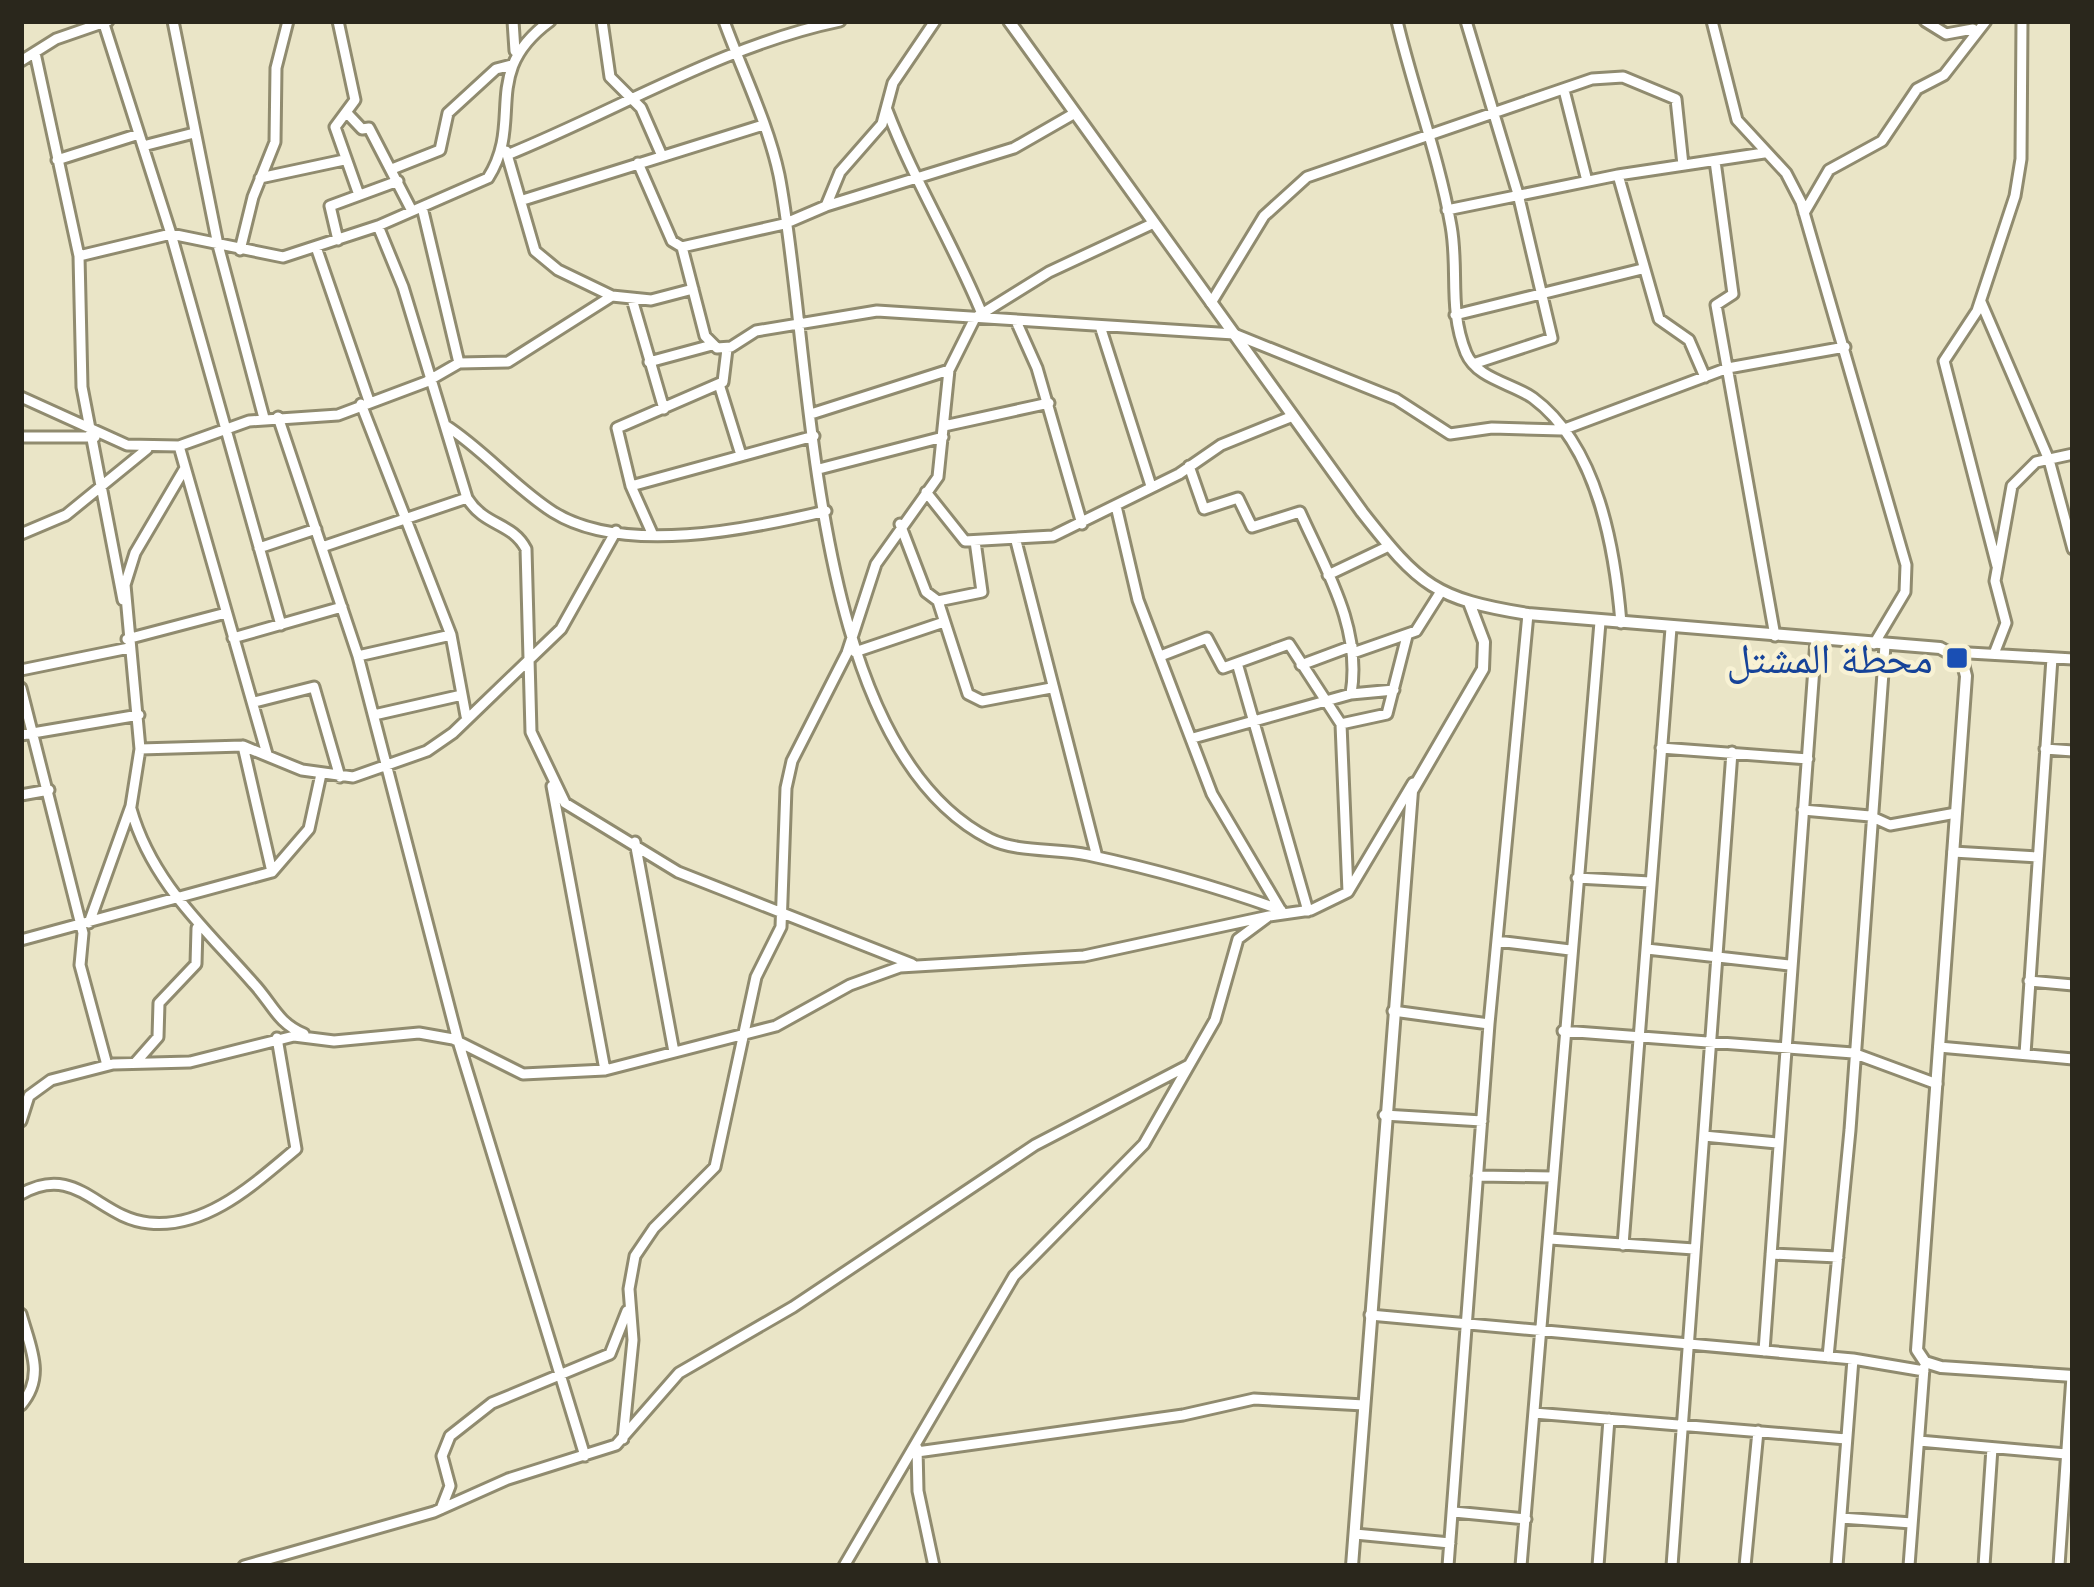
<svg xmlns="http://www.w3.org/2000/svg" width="2094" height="1587" font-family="Overpass,'Noto Naskh Arabic',sans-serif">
	<rect width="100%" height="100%" fill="#eae5c7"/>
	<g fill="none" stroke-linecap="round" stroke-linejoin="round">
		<defs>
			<path id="minor" d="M 103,21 L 171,234 L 281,625
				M 173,21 L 218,245 L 264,418
				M 338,21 L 355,100 L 335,127 L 359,195
				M 513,21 L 515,51
				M 602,21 L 610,77 L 641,108 L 662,156
				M 724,21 C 742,71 768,123 779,175 C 814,354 805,745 990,839 C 1018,853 1058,848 1088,855 C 1153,869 1218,887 1281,910
				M 1397,21 C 1413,89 1439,157 1451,226 C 1459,270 1448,309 1466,353 C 1477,379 1512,383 1533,398 C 1598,446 1615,549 1621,623
				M 1466,21 L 1518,194 L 1552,338 L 1473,364
				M 1712,21 L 1737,120 L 1786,173 L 1801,202 L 1906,565 L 1905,592 L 1874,644
				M 1925,21 L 1946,34 L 1973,29
				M 35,53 L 79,256 L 82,387 L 123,600
				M 21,61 L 56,39 L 108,21
				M 1564,90 L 1587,181
				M 887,110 C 914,181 953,243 982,314
				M 346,112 L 362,129 L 369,128 L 412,211
				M 143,146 L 194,133
				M 506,151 L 535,251 L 558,270 L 612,296
				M 507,155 C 616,111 724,45 840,21
				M 57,160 L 139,134
				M 1715,161 L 1733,294 L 1716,305 L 1775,636
				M 638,163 L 672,241 L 682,247 L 705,336 L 717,348 L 731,347 L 756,331 L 877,311 L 1234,334 L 1396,399 L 1450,434 L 1492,428 L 1562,430 L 1728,368 L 1845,347
				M 392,169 L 440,150 L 448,113 L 496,69 L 512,65
				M 1618,175 L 1659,319 L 1689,340 L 1705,377
				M 260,178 L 344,160
				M 523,200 L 763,125
				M 826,206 L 1014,148 L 1075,113
				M 422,207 L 459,363
				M 1447,210 L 1618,175 L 1764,153
				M 1804,213 L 1829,170 L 1882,141 L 1917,89 L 1944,75 L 1986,21
				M 378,226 L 403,287 L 467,498 C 485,527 512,522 526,549 L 531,732 L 565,803 L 678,872 L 912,964
				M 338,240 L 330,206 L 398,181
				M 316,247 L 369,401
				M 682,247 L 784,224 L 826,206 L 840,172 L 882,124 L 893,83 L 935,21
				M 240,250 L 253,197 L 275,142 L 276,68 L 288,21
				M 79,256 L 171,234 L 283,257 L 378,226 L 488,178 C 525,120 479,73 550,21
				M 632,299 L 664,409
				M 1981,302 L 2049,460 L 2073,549
				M 1211,303 L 1264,216 L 1307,177 L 1592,79 L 1623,77 L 1676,99 L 1683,165
				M 1455,315 L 1642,269
				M 1016,321 L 1037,368 L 1082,524
				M 1100,326 L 1151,486
				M 649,362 L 712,345
				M 719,384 L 741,455
				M 21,397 L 127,445 L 179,446 L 249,421 L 338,415 L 426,382 L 459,363 L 508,362 L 612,296 L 651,300 L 693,289
				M 361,404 L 451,635 L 466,716
				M 811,414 L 949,370
				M 278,417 L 358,656 L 458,1041 L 585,1456
				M 445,425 C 484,450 514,487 553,512 C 623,556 750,529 826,511
				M 944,426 L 1049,403
				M 21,437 L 95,437
				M 179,446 L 267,754
				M 1189,466 L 1204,509 L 1238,498 L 1252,527 L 1300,512 C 1326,570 1362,628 1351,694
				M 819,469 L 943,437
				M 631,486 L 814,436
				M 926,492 L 965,541 L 1053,536 L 1179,474 L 1221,445 L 1293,416
				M 1116,506 L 1138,600 L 1212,794 L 1280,909
				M 900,524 L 926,592 L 938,601 L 968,694 L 982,701 L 1051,688
				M 652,533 L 631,486 L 617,428 L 723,382 L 727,349
				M 21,534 L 66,515 L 147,449
				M 1016,541 L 1097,857
				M 322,547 L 467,498
				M 259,548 L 316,529
				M 1997,566 L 1944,361 L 1977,311 L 2015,196 L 2021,159 L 2022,21
				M 1328,575 L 1389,546
				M 938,601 L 982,592 L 975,541
				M 233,638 L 342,607
				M 127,639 L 226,613
				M 855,652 L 944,622
				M 1952,652 L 2073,659
				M 1353,653 L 1416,631 L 1440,593
				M 1994,654 L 2006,623 L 1995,581 L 2012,486 L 2036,462 L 2073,454
				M 1163,655 L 1207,638 L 1223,668 L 1289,644 L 1341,724 L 1387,714 L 1407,636
				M 358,656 L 451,635
				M 1237,663 L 1308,911
				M 1301,665 L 1352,646
				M 21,670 L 129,648
				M 21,688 L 83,933 L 80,965 L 107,1065
				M 255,702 L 314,687 L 340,777
				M 374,715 L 462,695
				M 1341,724 L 1348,892
				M 21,735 L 139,715
				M 1193,738 L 1351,694 L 1394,690
				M 243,746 L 272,872
				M 1661,748 L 1808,759
				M 140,749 L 243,746 L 302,770 L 353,777 L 427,751 L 453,733 L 561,629 L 616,531
				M 2045,749 L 2073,751
				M 552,786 L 605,1070
				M 21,795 L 49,790
				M 131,809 C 152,883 205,928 253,983 C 272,1003 277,1023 304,1034
				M 1803,810 L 1870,816 L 1890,825 L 1956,813
				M 635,842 L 674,1052
				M 1953,852 L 2037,857
				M 1577,878 L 1650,882
				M 89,923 L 131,806 L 140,749 L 125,585 L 135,553 L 185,468
				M 21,940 L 272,872 L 309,829 L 321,774
				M 1497,941 L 1570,950
				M 1647,949 L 1789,965
				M 2029,981 L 2073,985
				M 1393,1011 L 1489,1024
				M 1563,1031 L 1853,1053 L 1937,1084
				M 1939,1047 L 2073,1059
				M 2025,1054 L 2052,658
				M 136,1062 L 158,1037 L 159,1003 L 196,964 L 197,928
				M 1384,1115 L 1482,1121
				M 21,1121 L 29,1096 L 51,1080 L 113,1064 L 190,1062 L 294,1036 L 334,1041 L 419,1033 L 453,1039 L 523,1074 L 605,1070 L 776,1026 L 850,985 L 900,967 L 1084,956 L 1269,916
				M 1704,1136 L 1777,1143
				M 1477,1176 L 1553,1177
				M 21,1194 C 77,1162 98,1218 149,1223 C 207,1229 255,1183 296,1149 L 277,1038
				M 1550,1239 L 1694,1249
				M 1623,1245 L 1671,628
				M 1771,1254 L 1838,1257
				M 21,1314 C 30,1347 46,1376 21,1405
				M 1370,1315 L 1853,1359 L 1924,1371
				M 1764,1351 L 1816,640
				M 1828,1357 L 1850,1130 L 1885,645
				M 1534,1413 L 1846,1439
				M 623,1439 L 633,1340 L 629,1289 L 635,1256 L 654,1228 L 715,1167 L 756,977 L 781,927 L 786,788 L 792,761 L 847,653 L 876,564 L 938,477 L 949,370 L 975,318 L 1049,272 L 1154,223
				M 1919,1441 L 2066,1454
				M 917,1448 L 918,1491 L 934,1566
				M 917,1452 L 1183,1415 L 1254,1399 L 1364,1405
				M 441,1509 L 450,1486 L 442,1456 L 450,1436 L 492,1403 L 610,1354 L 627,1311
				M 1454,1512 L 1526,1519
				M 1841,1518 L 1912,1523
				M 1355,1534 L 1450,1543
				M 244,1566 L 434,1512 L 508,1479 L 616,1445 L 679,1373 L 793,1307 L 1035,1145 L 1189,1065
				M 844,1566 L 1014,1276 L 1144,1144 L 1215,1020 L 1238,939 L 1269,916 L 1311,910 L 1348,892 L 1413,783
				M 1448,1566 L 1489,1024 L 1528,614
				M 1521,1566 L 1600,622
				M 1598,1566 L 1609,1419
				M 1672,1566 L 1732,752
				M 1745,1566 L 1758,1431
				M 1837,1566 L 1853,1359
				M 1909,1566 L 1924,1368
				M 1984,1566 L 1992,1448
				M 2059,1566 L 2072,1376"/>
			<path id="tertiary" d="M 1009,21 L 1362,512 C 1420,586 1435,599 1528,614 L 1940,648 L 1962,660 L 1966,676 L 1917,1350 L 1925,1362 L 1941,1367 L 2073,1376
				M 1352,1566 L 1412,791 L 1483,669 L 1484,642 L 1470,605"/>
		</defs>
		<!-- minor casing -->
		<use href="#minor" stroke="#908b6f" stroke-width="15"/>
		<!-- tertiary casing -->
		<use href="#tertiary" stroke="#908b6f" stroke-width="16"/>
		<!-- minor -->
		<use href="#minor" stroke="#fff" stroke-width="9"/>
		<!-- tertiary -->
		<use href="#tertiary" stroke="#fff" stroke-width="10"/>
	</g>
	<!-- markers -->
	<rect fill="#1a4fb4" stroke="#f8f2d4" stroke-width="4.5" x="1945" y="646" width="24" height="24" rx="6"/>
	<g text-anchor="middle" stroke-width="9" stroke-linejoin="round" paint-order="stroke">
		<!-- transit labels -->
		<g font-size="42" fill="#164399" stroke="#f8f2d4" text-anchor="end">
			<text x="1933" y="673">محطة المشتل</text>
		</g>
	</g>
	<!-- border -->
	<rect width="2094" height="1587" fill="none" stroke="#2a271c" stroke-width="48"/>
</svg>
